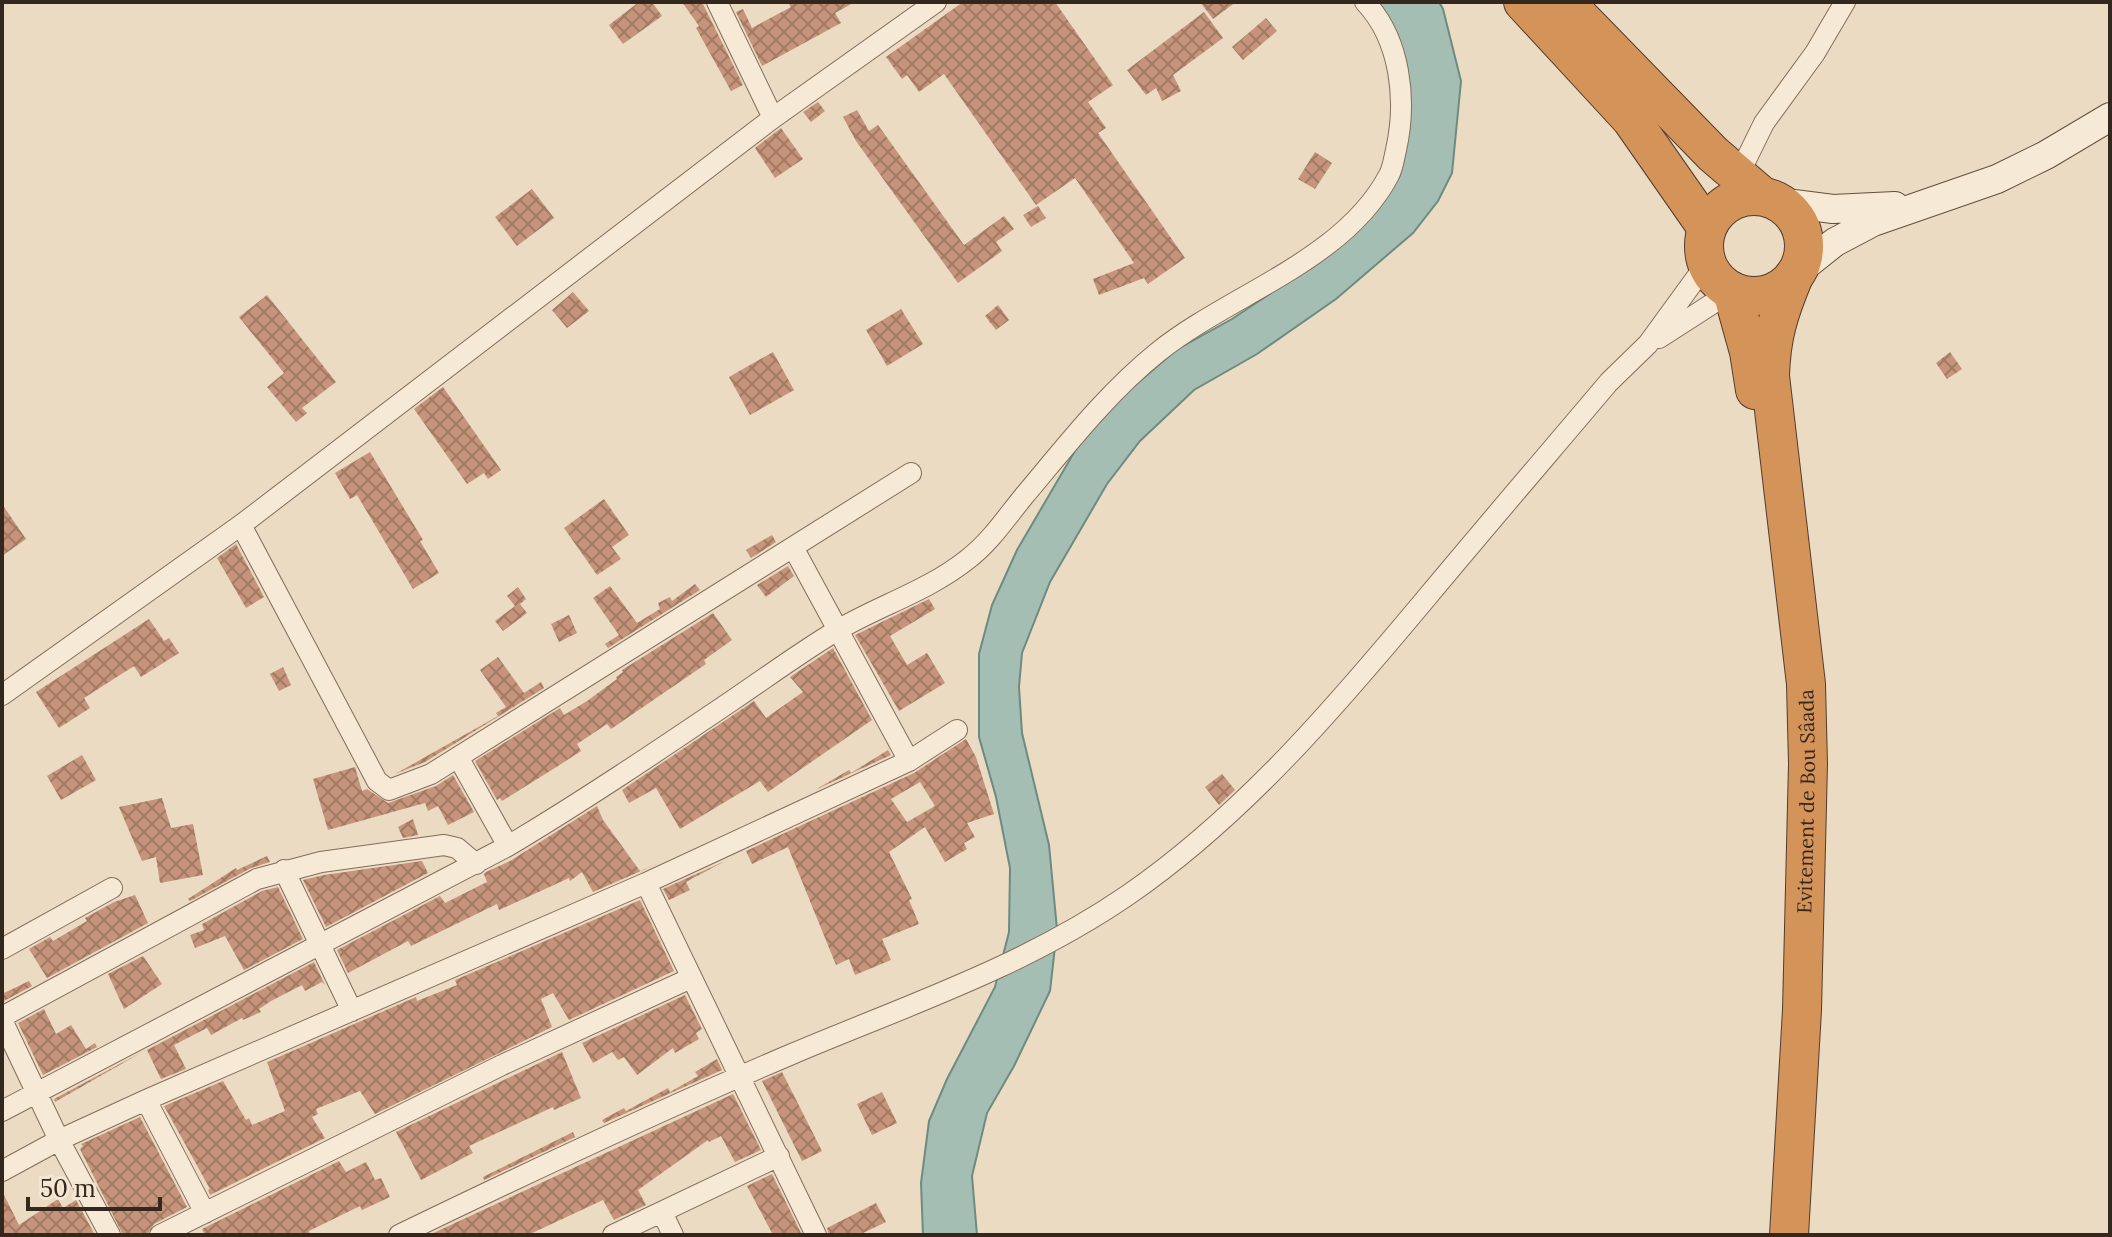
<svg xmlns="http://www.w3.org/2000/svg" width="2112" height="1237" font-family="Lora,serif">
	<defs>
		<pattern id="building-cross-hatch" width="8" height="8" patternUnits="userSpaceOnUse" patternTransform="scale(2)"><rect width="8" height="8" fill="#c6947b"/><path d="M0 0l8 8M0 8l8-8" fill="none" stroke="#a27964"/></pattern>
	</defs>
	<rect width="100%" height="100%" fill="#ebdbc3"/>
	<!-- water -->
	<path fill="#a5beb4" stroke="#6d8b81" stroke-width="2" d="M 1375,2 L 1439,2 L 1443,9 L 1461,81 L 1452,173 L 1438,201 L 1413,233 L 1336,299 L 1257,354 L 1194,390 L 1140,441 L 1107,484 L 1050,582 L 1022,653 L 1019,687 L 1022,733 L 1049,845 L 1057,929 L 1050,991 L 1014,1066 L 987,1113 L 972,1176 L 977,1235 L 923,1235 L 921,1183 L 929,1121 L 947,1079 L 995,987 L 1009,932 L 1010,868 L 996,797 L 979,737 L 979,654 L 992,605 L 1017,550 L 1079,444 L 1118,400 L 1176,350 L 1232,319 L 1307,269 L 1406,147 Z"/>
	<!-- building -->
	<path fill="url(#building-cross-hatch)" fill-rule="evenodd" d="M 639,2 L 652,2 L 662,16 L 623,44 L 609,25 Z
		M 682,2 L 702,2 L 743,85 L 731,91 L 696,28 L 699,26 Z
		M 788,2 L 855,2 L 835,13 L 841,23 L 762,66 L 736,12 L 743,9 L 752,28 L 791,7 Z
		M 963,2 L 1055,2 L 1113,85 L 1088,102 L 1106,128 L 1098,133 L 1185,258 L 1148,284 L 1144,278 L 1099,295 L 1093,279 L 1134,263 L 1075,178 L 1036,205 L 944,74 L 919,92 L 907,75 L 902,79 L 886,57 Z
		M 1200,2 L 1236,2 L 1213,19 Z
		M 1204,12 L 1223,38 L 1173,75 L 1181,91 L 1162,101 L 1156,88 L 1146,95 L 1127,70 Z
		M 1266,18 L 1277,31 L 1243,60 L 1232,47 Z
		M 818,102 L 825,111 L 811,122 L 803,112 Z
		M 857,110 L 869,131 L 878,125 L 964,245 L 1004,216 L 1014,229 L 996,242 L 1002,251 L 958,283 L 856,141 L 843,117 Z
		M 781,128 L 803,159 L 775,178 L 755,148 Z
		M 1315,152 L 1332,163 L 1315,189 L 1298,179 Z
		M 532,189 L 554,218 L 517,246 L 495,217 Z
		M 1038,206 L 1046,218 L 1031,227 L 1023,215 Z
		M 573,292 L 589,311 L 567,328 L 552,310 Z
		M 267,295 L 336,382 L 302,408 L 307,413 L 296,422 L 267,387 L 284,373 L 239,317 Z
		M 998,305 L 1009,320 L 996,330 L 985,316 Z
		M 901,309 L 923,344 L 887,366 L 866,330 Z
		M 773,352 L 794,390 L 750,415 L 729,377 Z
		M 1950,352 L 1962,369 L 1947,379 L 1936,363 Z
		M 443,387 L 501,470 L 488,479 L 484,473 L 467,484 L 414,409 Z
		M 370,452 L 423,540 L 420,541 L 439,573 L 413,589 L 357,495 L 350,499 L 335,473 Z
		M 604,499 L 629,535 L 612,547 L 621,559 L 597,575 L 564,528 Z
		M 2,504 L 26,539 L 2,556 Z
		M 772,535 L 776,542 L 751,558 L 746,550 Z
		M 236,544 L 264,597 L 246,608 L 217,558 Z
		M 788,566 L 794,576 L 766,597 L 757,585 Z
		M 695,584 L 700,590 L 608,648 L 605,644 L 619,635 L 593,598 L 610,586 L 637,623 L 660,609 L 658,603 L 670,597 L 672,601 Z
		M 518,587 L 526,599 L 520,604 L 527,613 L 503,631 L 495,621 L 515,606 L 507,596 Z
		M 929,599 L 935,609 L 890,636 L 907,665 L 927,653 L 945,683 L 899,711 L 855,635 Z
		M 713,613 L 732,640 L 704,660 L 706,664 L 611,729 L 607,724 L 577,744 L 581,751 L 558,766 L 502,801 L 500,798 L 497,800 L 475,761 L 560,708 L 564,715 L 587,701 L 617,679 L 616,677 L 623,672 L 622,670 Z
		M 569,615 L 577,633 L 559,642 L 551,624 Z
		M 149,619 L 164,641 L 169,638 L 179,653 L 141,677 L 134,666 L 84,698 L 90,708 L 59,728 L 36,692 Z
		M 833,648 L 872,720 L 768,792 L 760,781 L 680,829 L 656,788 L 629,803 L 622,790 L 754,701 L 766,718 L 800,694 L 803,692 L 790,677 Z
		M 498,657 L 524,693 L 541,682 L 544,688 L 425,762 L 395,774 L 498,716 L 496,713 L 506,707 L 480,670 Z
		M 283,667 L 291,685 L 279,691 L 270,674 Z
		M 966,739 L 976,757 L 994,814 L 967,823 L 975,837 L 964,843 L 967,849 L 945,862 L 925,827 L 889,852 L 912,899 L 909,900 L 919,924 L 882,939 L 891,960 L 855,975 L 849,959 L 836,965 L 788,847 L 752,864 L 746,851 L 914,773 ZM 920,782 L 935,806 L 907,822 L 891,799 Z
		M 888,750 L 891,755 L 815,790 L 849,770 L 851,773 Z
		M 82,755 L 96,780 L 61,800 L 47,776 Z
		M 355,767 L 362,791 L 367,789 L 388,803 L 436,786 L 453,775 L 474,812 L 448,825 L 438,806 L 428,811 L 425,803 L 328,830 L 313,779 Z
		M 1222,774 L 1235,790 L 1219,805 L 1205,787 Z
		M 162,798 L 171,828 L 193,824 L 203,875 L 160,883 L 156,857 L 142,861 L 119,807 Z
		M 597,806 L 603,820 L 640,871 L 661,862 L 641,871 L 593,892 L 582,872 L 570,881 L 569,878 L 499,910 L 497,904 L 411,946 L 408,941 L 348,973 L 337,950 L 440,896 L 445,903 L 487,882 L 484,874 L 486,872 L 510,861 Z
		M 413,819 L 418,835 L 403,838 L 398,827 Z
		M 267,856 L 270,862 L 251,868 L 190,901 L 188,899 L 236,868 L 237,870 Z
		M 422,861 L 428,873 L 326,927 L 303,880 L 324,875 Z
		M 725,861 L 686,882 L 690,890 L 669,900 L 663,889 Z
		M 278,887 L 303,939 L 244,970 L 225,936 L 195,948 L 190,935 L 204,930 L 202,924 L 262,891 Z
		M 135,895 L 148,923 L 47,978 L 29,949 L 50,937 L 53,941 L 87,921 L 85,918 L 114,902 Z
		M 640,900 L 674,971 L 569,1020 L 553,993 L 541,999 L 552,1027 L 375,1114 L 360,1091 L 316,1109 L 318,1114 L 312,1117 L 325,1138 L 210,1195 L 208,1190 L 210,1189 L 164,1106 L 223,1081 L 246,1120 L 249,1118 L 252,1125 L 285,1111 L 267,1062 L 416,997 L 417,1001 L 457,985 L 455,980 Z
		M 143,956 L 162,984 L 124,1009 L 108,974 Z
		M 314,962 L 325,985 L 322,982 L 305,991 L 302,985 L 271,1001 L 259,1009 L 261,1012 L 243,1020 L 242,1018 L 211,1035 L 207,1028 L 174,1045 L 186,1069 L 161,1079 L 147,1050 Z
		M 29,981 L 32,986 L 2,1002 L 2,994 Z
		M 685,995 L 702,1029 L 696,1033 L 699,1039 L 675,1053 L 673,1048 L 637,1075 L 624,1057 L 618,1060 L 612,1052 L 593,1063 L 582,1043 Z
		M 44,1009 L 56,1034 L 71,1025 L 86,1049 L 95,1043 L 97,1047 L 43,1075 L 18,1023 Z
		M 144,1051 L 55,1102 L 54,1099 Z
		M 562,1052 L 581,1098 L 554,1110 L 553,1107 L 469,1146 L 473,1153 L 421,1180 L 396,1132 Z
		M 717,1059 L 722,1070 L 604,1123 L 602,1120 L 624,1108 L 626,1111 L 668,1088 L 670,1092 L 698,1076 L 695,1072 Z
		M 782,1072 L 822,1151 L 802,1161 L 762,1081 Z
		M 882,1092 L 897,1123 L 872,1135 L 857,1104 Z
		M 733,1094 L 761,1150 L 735,1162 L 721,1136 L 709,1142 L 708,1140 L 638,1190 L 646,1205 L 614,1220 L 603,1200 L 528,1235 L 429,1235 Z
		M 140,1117 L 187,1207 L 154,1224 L 147,1235 L 123,1235 L 80,1149 L 83,1146 L 81,1144 Z
		M 573,1132 L 575,1137 L 484,1180 L 483,1177 Z
		M 339,1161 L 346,1172 L 366,1162 L 375,1180 L 381,1178 L 390,1197 L 362,1210 L 360,1206 L 309,1231 L 310,1235 L 205,1235 L 202,1229 Z
		M 772,1174 L 802,1235 L 773,1235 L 747,1186 Z
		M 2,1191 L 19,1225 L 58,1199 L 63,1208 L 76,1200 L 95,1235 L 2,1235 Z
		M 876,1203 L 886,1222 L 859,1235 L 829,1235 L 827,1228 Z"/>
	<g fill="none" stroke-linecap="round" stroke-linejoin="round">
		<defs>
			<path id="street" d="M 717,2 L 773,118
				M 1739,174 L 1764,123 L 1815,53 L 1845,2
				M 1659,338 L 1732,291
				M 241,525 L 377,781 L 389,790 L 431,774 L 911,473
				M 794,549 L 909,761
				M 2,695 L 241,525 L 773,118 L 936,2
				M 458,757 L 508,846
				M 284,870 L 352,1011
				M 646,883 L 816,1235
				M 2,949 L 112,888
				M 2,1017 L 257,879 L 321,862 L 444,845 L 457,848 L 476,864
				M 2,1020 L 59,1140 L 110,1235
				M 146,1100 L 205,1213
				M 2,1111 L 508,846 C 585,800 659,750 733,700 C 767,677 801,652 836,631 C 880,605 928,591 968,559 C 991,541 1006,518 1024,496 C 1066,446 1107,393 1158,352 C 1230,294 1344,261 1389,175 C 1393,168 1394,158 1396,150 C 1407,101 1401,40 1365,2
				M 2,1171 L 59,1140 L 146,1100 L 646,883 L 909,761 L 957,730
				M 662,1212 L 673,1235
				M 160,1235 L 502,1065 L 691,978
				M 399,1235 C 529,1172 660,1110 792,1054 C 908,1005 1023,967 1128,895 C 1244,815 1338,704 1428,596 C 1488,524 1549,453 1609,382 L 1648,344 L 1707,263
				M 613,1235 L 779,1156"/>
			<path id="secondary" d="M 1778,202 L 1833,209 L 1895,206
				M 1796,273 L 1835,242 L 1873,222 L 1997,179 L 2046,155 L 2110,117"/>
			<g id="highway">
				<path d="M 1523,2 L 1631,119 L 1707,228"/>
				<path d="M 1565,2 L 1713,154 L 1762,196"/>
				<circle cx="1754" cy="246" r="50"/>
				<path d="M 1732,291 L 1749,352 L 1755,390"/>
				<path id="s1" d="M 1789,1235 L 1802,1010 L 1808,764 L 1806,684 L 1770,376 C 1771,337 1779,312 1794,276"/>
			</g>
		</defs>
		<!-- street casing -->
		<use href="#street" stroke="#836d5b" stroke-width="22"/>
		<!-- secondary casing -->
		<use href="#secondary" stroke="#654e3e" stroke-width="30"/>
		<!-- highway casing -->
		<use href="#highway" stroke="#513c2f" stroke-width="40"/>
		<!-- street -->
		<use href="#street" stroke="#f6e9d5" stroke-width="20"/>
		<!-- secondary -->
		<use href="#secondary" stroke="#f6e9d5" stroke-width="28"/>
		<!-- highway -->
		<use href="#highway" stroke="#d49359" stroke-width="38"/>
	</g>
	<g text-anchor="middle" stroke-width="6" stroke-linejoin="round" paint-order="stroke">
		<!-- street labels -->
		<g font-size="20" fill="#34271e" stroke="#f3e6d2">
			<text dy="7" stroke="none"><textPath href="#s1" startOffset="434">Evitement de Bou Sâada</textPath></text>
		</g>
	</g>
	<!-- border -->
	<rect width="2112" height="1237" fill="none" stroke="#34271e" stroke-width="8"/>
	<!-- scale -->
	<path d="M28 1197v12h132v-12" fill="none" stroke="#34271e" stroke-width="4"/>
	<text x="40" y="1197" font-size="24" fill="#34271e" stroke="#f3e6d2" stroke-width="6" paint-order="stroke">50 m</text>
</svg>
